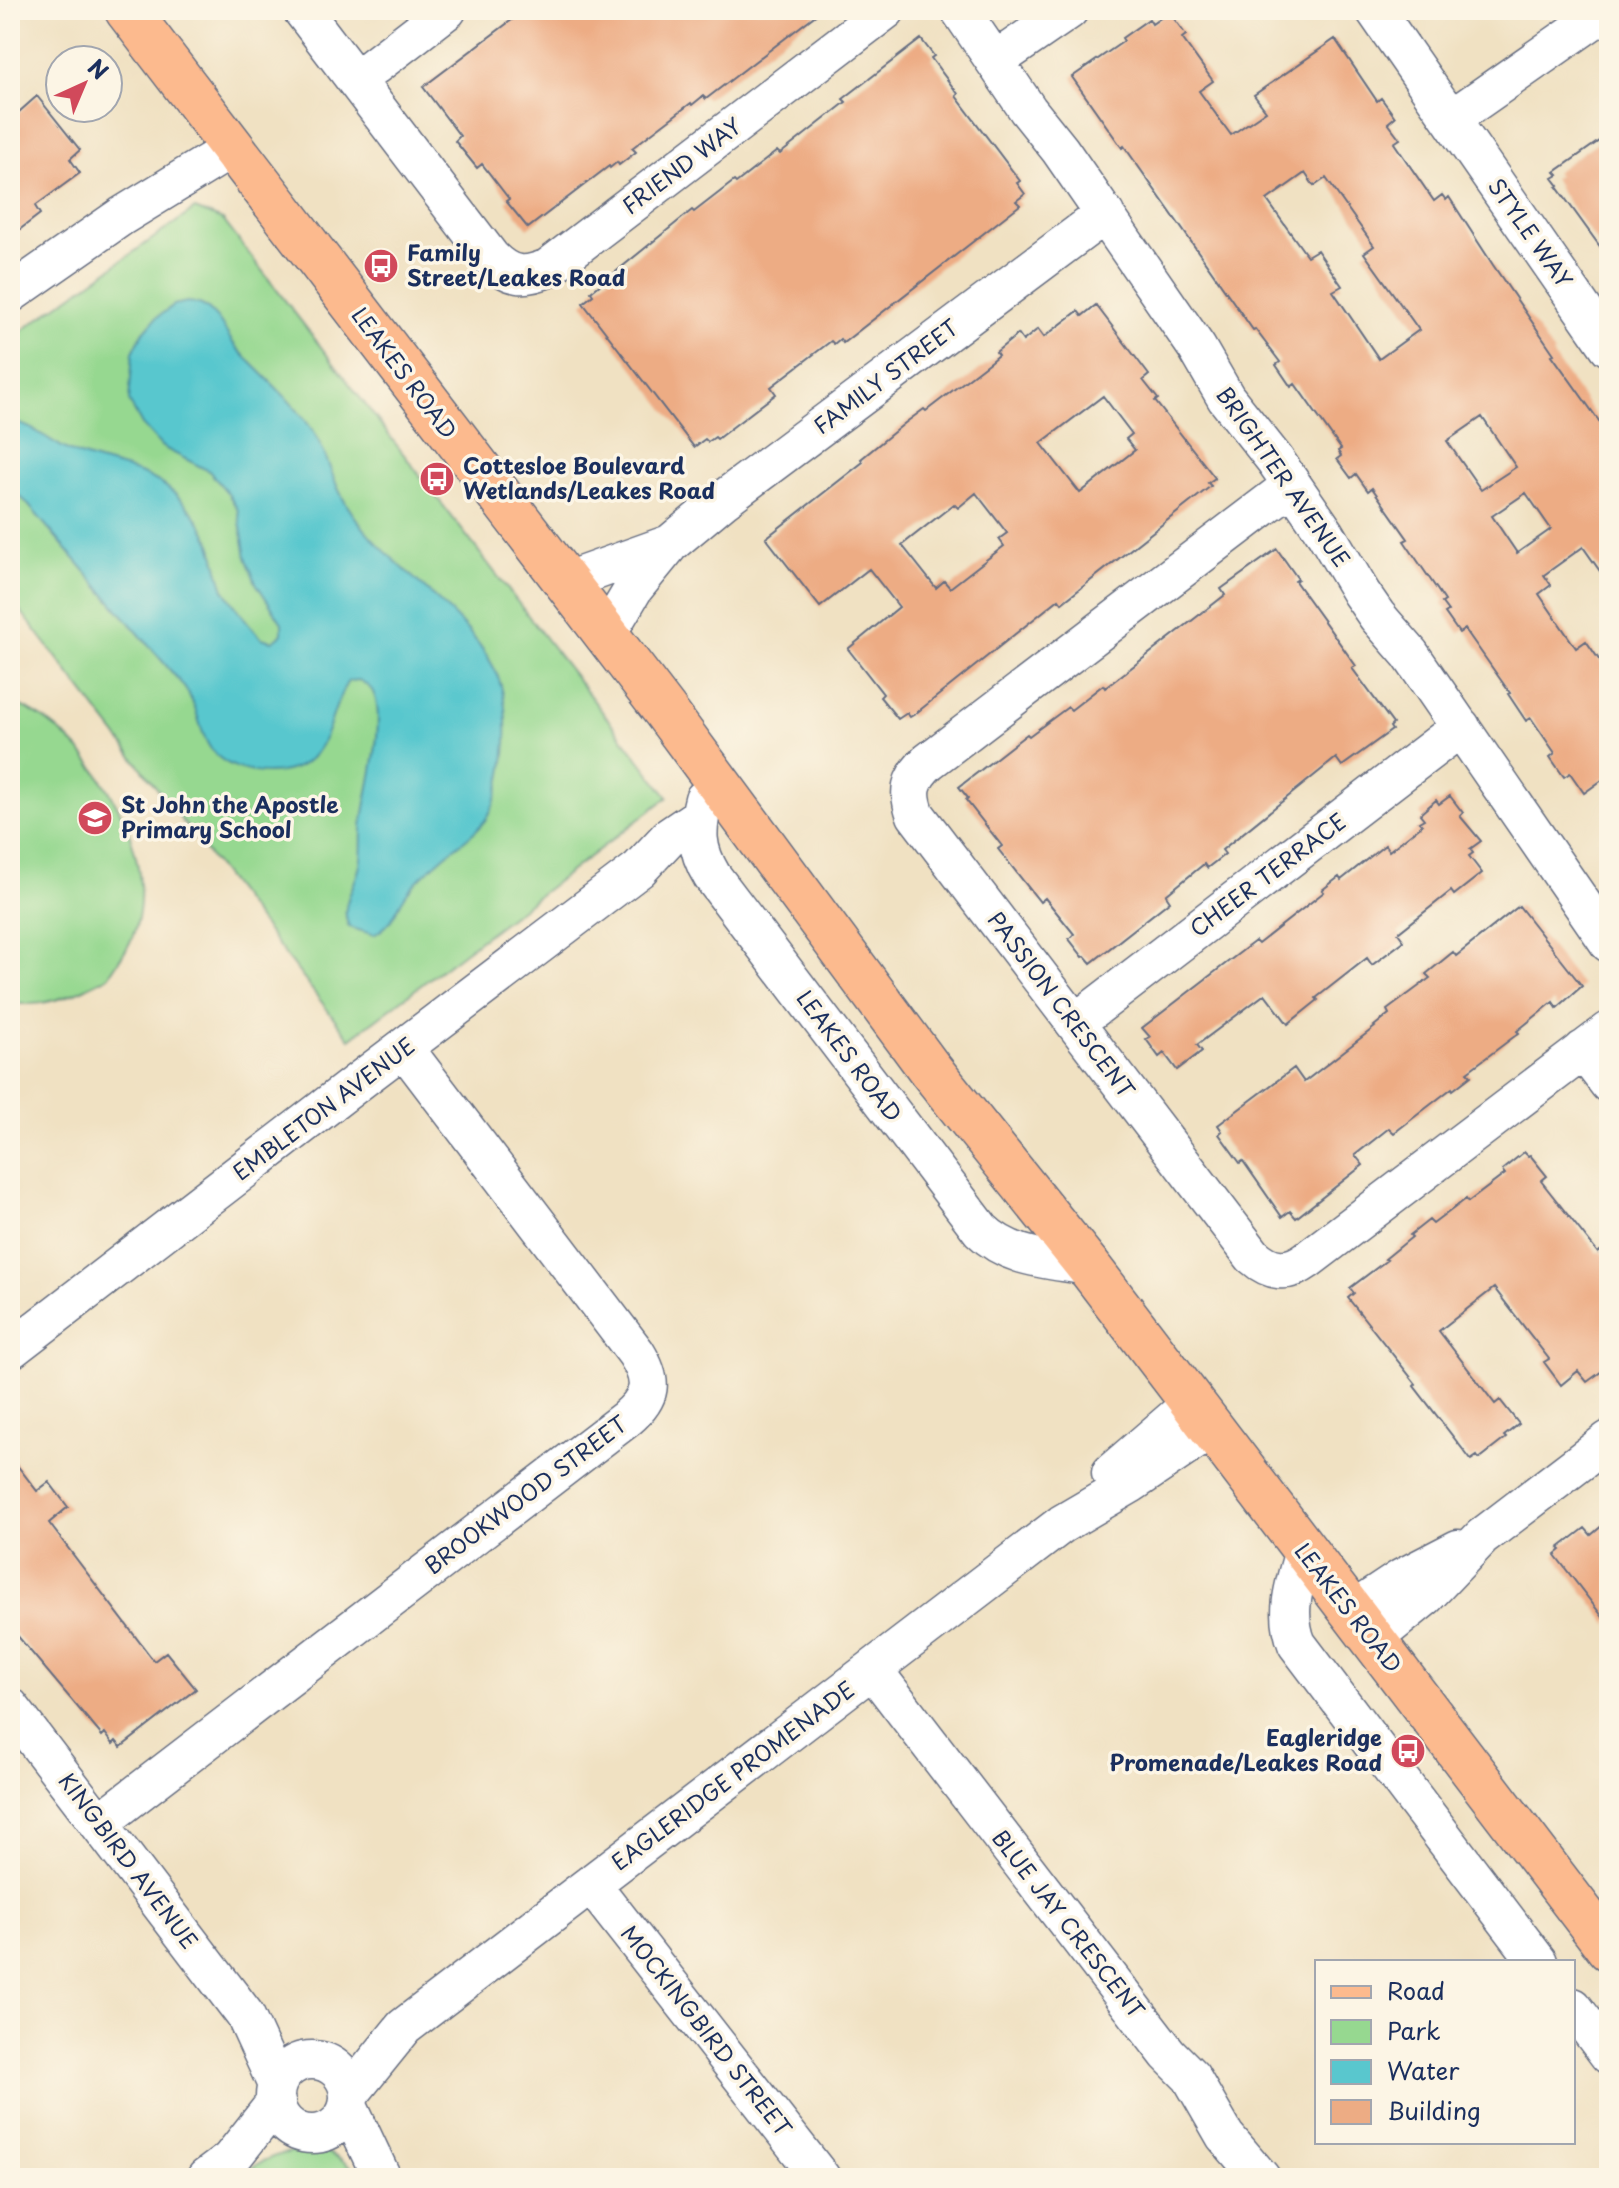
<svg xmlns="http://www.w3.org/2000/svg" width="1619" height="2188" font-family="'Playpen Sans',sans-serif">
	<rect width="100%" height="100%" fill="#fcf5e5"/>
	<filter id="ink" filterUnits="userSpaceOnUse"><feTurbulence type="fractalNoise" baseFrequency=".0125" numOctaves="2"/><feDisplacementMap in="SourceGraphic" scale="16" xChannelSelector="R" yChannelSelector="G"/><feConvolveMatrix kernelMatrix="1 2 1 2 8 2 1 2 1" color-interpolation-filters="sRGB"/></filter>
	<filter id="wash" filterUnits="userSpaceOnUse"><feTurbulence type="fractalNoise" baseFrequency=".006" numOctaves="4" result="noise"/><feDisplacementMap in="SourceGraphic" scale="32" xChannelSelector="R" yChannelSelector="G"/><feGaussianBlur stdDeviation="1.8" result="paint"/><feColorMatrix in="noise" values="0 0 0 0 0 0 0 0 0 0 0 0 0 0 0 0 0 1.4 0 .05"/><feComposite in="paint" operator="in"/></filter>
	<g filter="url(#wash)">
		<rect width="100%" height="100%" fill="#f0e1c2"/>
		<!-- green -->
		<path fill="#96d890" stroke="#588477" stroke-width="2" d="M 195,209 L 223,220 L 668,797 L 350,1039 L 10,597 L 10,339 Z
			M 10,702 C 95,729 178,876 122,956 C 117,962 113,971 108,976 C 102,981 93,984 86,988 C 62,1000 37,1007 10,1003 Z
			M 315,2149 C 334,2153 348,2163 361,2178 L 240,2178 C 257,2158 289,2150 315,2149 Z"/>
		<!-- water -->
		<path fill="#59c7ce" stroke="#3a7b96" stroke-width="2" d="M 187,302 C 199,303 205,305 213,314 C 223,323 228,338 237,348 C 262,375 291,399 311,428 C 328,452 331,481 347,505 C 383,564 460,605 493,666 C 506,689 507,718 506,743 C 504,768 500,798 486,819 C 475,835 455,846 441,859 C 429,869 416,881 407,893 C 394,911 395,923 374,935 L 349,927 C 339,907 354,888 359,869 C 364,853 360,835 363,820 C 367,789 387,719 373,692 C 370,686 364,683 359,680 L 348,681 C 332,705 331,739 311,758 C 287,782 230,776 211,749 C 200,734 199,713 190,697 C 187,690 181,683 176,677 L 25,501 L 10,488 L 10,422 C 32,424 50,442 70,451 C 110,469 151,466 182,501 C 191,510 202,524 207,535 C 216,552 217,572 224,589 C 227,596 255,633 262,638 C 264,639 270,640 273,641 L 282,634 L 282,623 L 256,583 L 246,557 L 238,510 L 227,492 L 209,471 L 162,447 L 142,425 L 129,401 L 133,352 L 142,334 L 156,318 L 174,305 Z"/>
		<g id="blocks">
			<!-- building -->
			<path fill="#edac84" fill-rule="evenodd" d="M 525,10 L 822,10 L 706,99 L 703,96 L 692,105 L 691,103 L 632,148 L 636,152 L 619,165 L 617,162 L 610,168 L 609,166 L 528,228 L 506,201 L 509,199 L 482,164 L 477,168 L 455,141 L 460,136 L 423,87 Z
				M 1169,12 L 1186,35 L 1182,38 L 1213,81 L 1199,91 L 1231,135 L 1266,111 L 1254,95 L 1335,39 L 1377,101 L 1381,98 L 1395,117 L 1388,123 L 1400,139 L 1394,143 L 1434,201 L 1442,195 L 1446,200 L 1449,197 L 1493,265 L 1554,354 L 1552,355 L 1609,435 L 1609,584 L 1583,547 L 1544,575 L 1551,585 L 1539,594 L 1576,648 L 1586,641 L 1609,674 L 1609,775 L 1584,793 L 1570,773 L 1564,777 L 1550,757 L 1555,753 L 1531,718 L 1526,721 L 1508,694 L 1510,693 L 1465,629 L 1459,633 L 1445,613 L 1448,611 L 1442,603 L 1445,601 L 1404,541 L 1408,539 L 1372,488 L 1368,491 L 1356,474 L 1351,478 L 1337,459 L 1341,456 L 1338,451 L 1341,449 L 1295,384 L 1291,387 L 1276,365 L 1280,362 L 1255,329 L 1253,330 L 1124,146 L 1122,148 L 1072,77 L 1124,41 L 1122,38 L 1149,19 L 1152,24 ZM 1305,173 L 1314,186 L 1326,178 L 1374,246 L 1364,253 L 1419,330 L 1379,359 L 1333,291 L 1342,286 L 1317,250 L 1307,256 L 1267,200 ZM 1482,417 L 1516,467 L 1481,490 L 1447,441 ZM 1526,493 L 1551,529 L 1517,553 L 1492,516 Z
				M 921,39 L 934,56 L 931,58 L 958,94 L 956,96 L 1020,181 L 1017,183 L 1025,194 L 1016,201 L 1020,205 L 843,343 L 840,339 L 834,344 L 831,341 L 771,387 L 776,394 L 717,439 L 715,437 L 708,442 L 705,439 L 694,447 L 583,303 L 593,295 L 591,292 L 692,210 L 694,212 L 734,181 L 736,183 L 777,151 L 780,154 L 846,102 L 843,99 Z
				M 37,96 L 80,150 L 70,159 L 80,173 L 35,206 L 40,214 L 10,237 L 10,120 Z
				M 1609,134 L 1609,259 L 1557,187 L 1559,186 L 1553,178 L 1558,175 L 1555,172 Z
				M 1096,305 L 1149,375 L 1143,380 L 1158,399 L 1155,401 L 1215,478 L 1208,483 L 1211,486 L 1062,603 L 1059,599 L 915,714 L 910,717 L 907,713 L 898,719 L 880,697 L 883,694 L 848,649 L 899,607 L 869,569 L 820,607 L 766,538 L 863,462 L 861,459 L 905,423 L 924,409 L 926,411 L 991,361 L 998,355 L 996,352 L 1018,334 L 1023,341 L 1038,329 L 1044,337 L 1078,311 L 1082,316 ZM 1103,396 L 1132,434 L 1126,439 L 1135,450 L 1080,493 L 1041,443 ZM 976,493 L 1007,533 L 999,539 L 1004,546 L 950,588 L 944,581 L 936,588 L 902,545 L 954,504 L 958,508 Z
				M 1277,549 L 1298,579 L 1295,581 L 1356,666 L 1352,668 L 1393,724 L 1390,727 L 1392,730 L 1342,766 L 1336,758 L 1222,850 L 1225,854 L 1207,868 L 1204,864 L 1166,895 L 1170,901 L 1091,963 L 1085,956 L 1083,957 L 1069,939 L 1074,934 L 1045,898 L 1040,902 L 998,849 L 1002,846 L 966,800 L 968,798 L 959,787 L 1027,734 L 1029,736 L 1068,707 L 1071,710 L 1103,685 L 1105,688 L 1225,595 L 1221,589 Z
				M 1450,796 L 1463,813 L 1460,816 L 1481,841 L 1470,849 L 1473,853 L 1469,856 L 1482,873 L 1454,895 L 1451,891 L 1398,933 L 1404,941 L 1372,965 L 1367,958 L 1316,998 L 1318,1000 L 1288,1024 L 1265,994 L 1197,1045 L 1202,1051 L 1177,1070 L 1164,1053 L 1159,1057 L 1146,1039 L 1150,1037 L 1142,1028 L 1255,941 L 1258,944 L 1324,892 L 1322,890 L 1339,877 L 1341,880 L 1385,845 L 1389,851 L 1422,825 L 1419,822 L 1424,819 L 1420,814 L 1436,800 L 1439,804 Z
				M 1519,906 L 1582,986 L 1557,1008 L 1553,1002 L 1517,1031 L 1519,1033 L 1467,1072 L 1471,1076 L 1453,1090 L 1452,1088 L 1394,1133 L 1389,1128 L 1355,1155 L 1363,1165 L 1296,1218 L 1290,1211 L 1282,1217 L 1243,1161 L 1240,1163 L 1219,1134 L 1222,1131 L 1218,1125 L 1294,1068 L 1304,1082 L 1375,1027 L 1374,1026 L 1389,1014 L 1387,1010 L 1430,978 L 1426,974 L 1453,952 L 1456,956 Z
				M 1524,1152 L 1528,1156 L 1530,1155 L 1547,1176 L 1541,1181 L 1598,1253 L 1600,1251 L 1609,1262 L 1609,1366 L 1587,1382 L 1578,1371 L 1561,1385 L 1544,1362 L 1549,1359 L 1494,1288 L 1439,1331 L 1495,1404 L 1500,1400 L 1519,1424 L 1504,1436 L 1506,1438 L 1479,1459 L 1477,1456 L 1471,1460 L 1414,1386 L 1416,1384 L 1348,1298 L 1354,1293 L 1350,1288 L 1387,1260 L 1385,1259 L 1412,1237 L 1410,1235 L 1429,1220 L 1433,1224 L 1466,1199 L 1468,1202 L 1505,1174 L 1502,1170 Z
				M 10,1456 L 37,1491 L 49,1482 L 68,1507 L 49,1523 L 154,1661 L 166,1652 L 196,1689 L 121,1747 L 116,1741 L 113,1744 L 105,1733 L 102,1736 L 10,1627 Z
				M 1609,1520 L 1609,1625 L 1555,1555 L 1561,1550 L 1559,1548 L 1585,1528 L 1591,1535 Z"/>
		</g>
	</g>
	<g filter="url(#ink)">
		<use href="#blocks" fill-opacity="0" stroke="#666d81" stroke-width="2"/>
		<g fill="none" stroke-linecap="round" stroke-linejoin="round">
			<defs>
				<path id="minor" d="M 302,10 L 491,258 C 510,277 524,278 548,268 L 886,10
					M 960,10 L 1028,110 L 1060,150 L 1197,348 L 1226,398 L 1275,460 L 1326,534 L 1361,593 L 1377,616 L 1410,654 L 1609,943
					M 1375,10 L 1609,347
					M 995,61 L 1069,10
					M 356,80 L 447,10
					M 1451,119 L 1607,10
					M 10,294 L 122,216 L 233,148
					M 1292,485 L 928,762 C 910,779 907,792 916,815 L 1253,1256 C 1271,1272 1288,1274 1307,1260 L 1609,1031
					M 564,582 L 670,544
					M 606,635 L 634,588 L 670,544 L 724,499 L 1105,214
					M 704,799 C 696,830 695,848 712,876 L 981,1230 C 1010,1259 1050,1259 1088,1266
					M 1075,1023 L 1461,727
					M 1583,1050 L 1609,1084
					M 10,1350 L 362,1079 L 639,869 L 669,837 L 700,816
					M 1111,1473 L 1192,1403
					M 1304,1551 C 1295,1583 1284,1612 1297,1644 L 1538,1962
					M 1351,1612 L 1402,1578 L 1458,1549
					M 1372,1640 L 1426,1596 L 1482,1537 L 1609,1440
					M 873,1670 L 1168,2054 L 1191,2077 L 1225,2136 L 1261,2178
					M 10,1707 L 245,2015 L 277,2085
					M 99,1823 L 626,1419 C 652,1397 654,1382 636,1353 L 404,1048
					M 591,1884 L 821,2178
					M 1573,2007 L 1609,2055
					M275 2097a37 37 0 1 1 74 0a37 37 0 1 1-74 0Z
					M 349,2095 L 404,2027 L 1062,1524 L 1132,1483 L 1212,1429
					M 348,2106 L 382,2178
					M 206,2178 L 230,2160 L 276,2102"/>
				<path id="major" d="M 127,10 L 665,711 L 929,1068 L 1088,1266 L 1609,1949"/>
			</defs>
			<!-- minor casing -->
			<use href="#minor" stroke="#666d81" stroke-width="41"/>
			<!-- major casing -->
			<use href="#major" stroke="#666d81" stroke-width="47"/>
			<!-- minor -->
			<use href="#minor" stroke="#fff" stroke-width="38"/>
			<!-- major -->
			<use href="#major" stroke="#fcba8e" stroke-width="44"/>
		</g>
	</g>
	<!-- icons -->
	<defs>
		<symbol id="bus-disc" viewBox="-11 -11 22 22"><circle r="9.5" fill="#d1495b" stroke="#fcf5e5"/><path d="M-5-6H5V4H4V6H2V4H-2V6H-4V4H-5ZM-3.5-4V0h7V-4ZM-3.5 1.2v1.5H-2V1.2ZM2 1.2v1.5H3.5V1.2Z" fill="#fff"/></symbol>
		<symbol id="school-disc" viewBox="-11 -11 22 22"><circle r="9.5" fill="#d1495b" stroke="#fcf5e5"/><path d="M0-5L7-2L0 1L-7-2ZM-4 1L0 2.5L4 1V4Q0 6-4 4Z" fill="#fff"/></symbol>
	</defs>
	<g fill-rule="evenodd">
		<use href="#bus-disc" x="361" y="246" width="40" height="40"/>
		<use href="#bus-disc" x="417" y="459" width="40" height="40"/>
		<use href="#school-disc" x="75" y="798" width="40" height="40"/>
		<use href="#bus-disc" x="1388" y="1731" width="40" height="40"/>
	</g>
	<g text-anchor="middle" stroke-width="7" stroke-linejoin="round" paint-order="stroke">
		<!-- street labels -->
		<g font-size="22" fill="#1b2f5e" stroke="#fcf5e5">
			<text transform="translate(682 166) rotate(-37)" y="8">FRIEND WAY</text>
			<text transform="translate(1530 233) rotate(55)" y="8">STYLE WAY</text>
			<text transform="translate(404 373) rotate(53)" y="8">LEAKES ROAD</text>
			<text transform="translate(886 377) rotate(-37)" y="8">FAMILY STREET</text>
			<text transform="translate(1283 477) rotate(55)" y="8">BRIGHTER AVENUE</text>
			<text transform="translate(1268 875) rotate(-37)" y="8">CHEER TERRACE</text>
			<text transform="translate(1061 1005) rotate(53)" y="8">PASSION CRESCENT</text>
			<text transform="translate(849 1056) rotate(53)" y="8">LEAKES ROAD</text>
			<text transform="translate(324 1109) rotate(-37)" y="8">EMBLETON AVENUE</text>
			<text transform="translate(526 1495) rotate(-37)" y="8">BROOKWOOD STREET</text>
			<text transform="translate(1348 1608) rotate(52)" y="8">LEAKES ROAD</text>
			<text transform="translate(733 1776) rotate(-37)" y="8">EAGLERIDGE PROMENADE</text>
			<text transform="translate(128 1861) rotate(53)" y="8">KINGBIRD AVENUE</text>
			<text transform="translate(1068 1924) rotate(52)" y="8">BLUE JAY CRESCENT</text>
			<text transform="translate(706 2031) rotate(52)" y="8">MOCKINGBIRD STREET</text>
		</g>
		<!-- poi labels -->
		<g font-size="22" font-weight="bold" fill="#1b2f5e" stroke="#fcf5e5" text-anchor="start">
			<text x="407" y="261">Family<tspan x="407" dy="25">Street/Leakes Road</tspan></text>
			<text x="463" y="474">Cottesloe Boulevard<tspan x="463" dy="25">Wetlands/Leakes Road</tspan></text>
			<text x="121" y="813">St John the Apostle<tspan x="121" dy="25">Primary School</tspan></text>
			<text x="1382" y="1746" text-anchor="end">Eagleridge<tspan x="1382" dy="25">Promenade/Leakes Road</tspan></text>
		</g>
	</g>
	<!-- margin -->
	<rect width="1619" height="2188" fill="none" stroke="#fcf5e5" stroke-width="40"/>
	<!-- legend -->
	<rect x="1315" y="1960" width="260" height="184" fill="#fcf5e5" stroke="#a2a6af" stroke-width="2"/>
	<rect x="1331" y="1986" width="40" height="12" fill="#fcba8e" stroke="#a2a6af" stroke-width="2"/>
	<text x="1387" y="2000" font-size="24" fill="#1b2f5e">Road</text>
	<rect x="1331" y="2020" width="40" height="24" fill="#96d890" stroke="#a2a6af" stroke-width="2"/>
	<text x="1387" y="2040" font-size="24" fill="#1b2f5e">Park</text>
	<rect x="1331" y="2060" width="40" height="24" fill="#59c7ce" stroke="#a2a6af" stroke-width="2"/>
	<text x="1387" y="2080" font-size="24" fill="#1b2f5e">Water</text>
	<rect x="1331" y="2100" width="40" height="24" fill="#edac84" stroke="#a2a6af" stroke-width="2"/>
	<text x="1387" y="2120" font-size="24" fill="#1b2f5e">Building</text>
	<!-- north arrow -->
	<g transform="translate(84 84) rotate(44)"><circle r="38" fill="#fcf5e5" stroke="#a2a6af" stroke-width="2"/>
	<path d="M0-6L14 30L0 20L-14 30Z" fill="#d1495b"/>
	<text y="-12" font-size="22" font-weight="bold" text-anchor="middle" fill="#1b2f5e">N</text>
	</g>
</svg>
